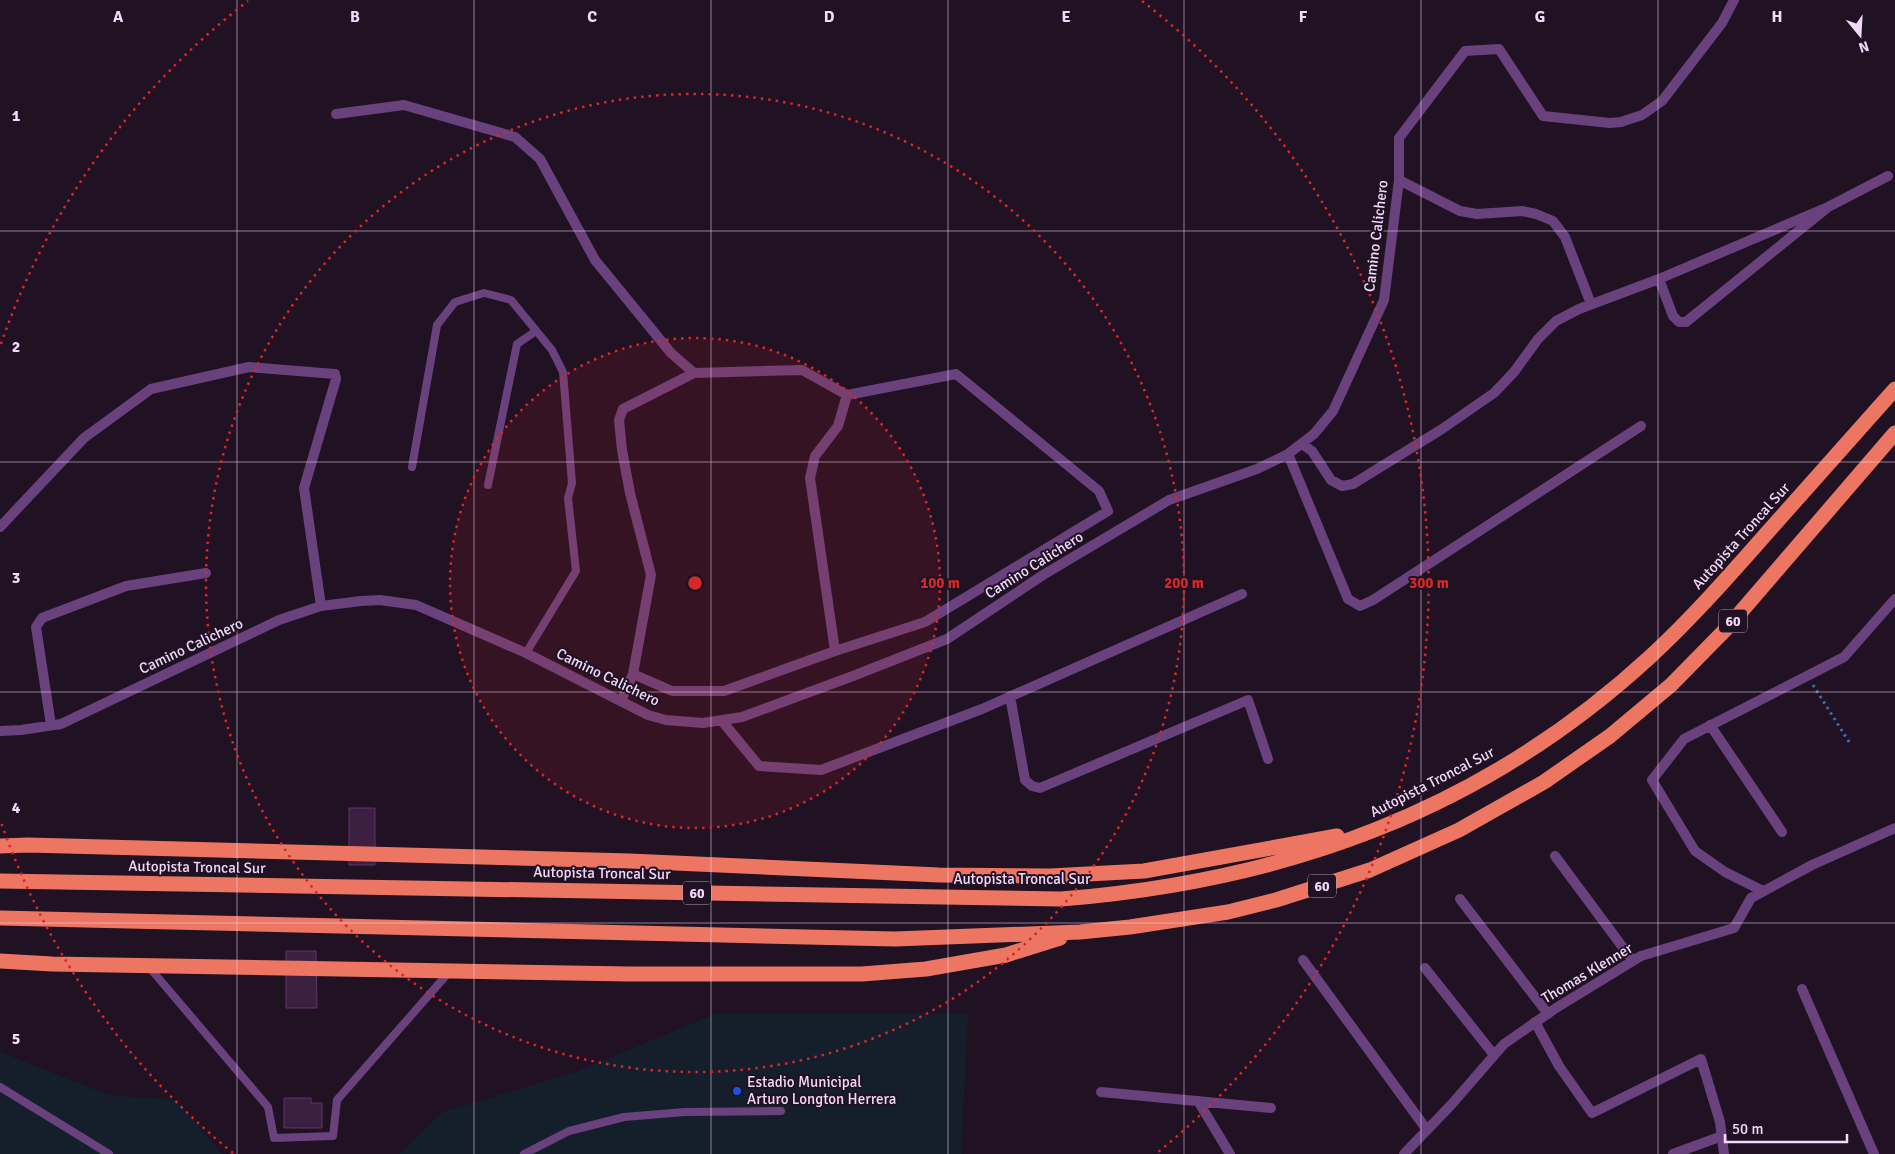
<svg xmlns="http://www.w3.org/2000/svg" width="1895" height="1154" font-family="Signika,sans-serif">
	<rect width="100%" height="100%" fill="#201123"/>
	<!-- green -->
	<path fill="#151f2c" d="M 715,1014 L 968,1014 L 961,1154 L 399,1154 L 443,1112 L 578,1071 Z
		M 0,1052 L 109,1095 L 176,1100 L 222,1154 L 0,1154 Z"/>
	<!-- building -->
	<path fill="#3c2042" stroke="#62346b" d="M 349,808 L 375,808 L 375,865 L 349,865 Z
		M 286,951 L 316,951 L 317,1008 L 286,1008 Z
		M 284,1098 L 311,1098 L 311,1103 L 322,1103 L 322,1128 L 284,1128 Z"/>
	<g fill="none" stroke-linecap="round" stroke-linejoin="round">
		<!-- path -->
		<path stroke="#3e6ca9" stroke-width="3" stroke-dasharray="2.5 4" stroke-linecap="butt" d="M 1813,685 L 1851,745"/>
		<!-- lane -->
		<path stroke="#69427d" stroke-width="8" d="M 412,467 L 437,325 L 455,302 L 484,293 L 511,300 L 552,350 L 563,372 L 572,483 L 568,498 L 576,571 L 526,653
			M 488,485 L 517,344 L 536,331
			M 149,967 L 268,1107 L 274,1138 L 333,1136 L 337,1100 L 450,971
			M 0,1087 L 109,1154
			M 524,1154 L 569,1131 L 624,1117 L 685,1112 L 781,1111"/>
		<!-- street -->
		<path stroke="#69427d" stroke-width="10" d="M 336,114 L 404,105 L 515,137 L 540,159 L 595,260 L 671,353 L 694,373
			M 1399,180 L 1460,211 L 1477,214 L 1522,211 L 1536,214 L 1553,221 L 1565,237 L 1591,304
			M 1659,279 L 1673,316 L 1679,322 L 1686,322 L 1828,207 L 1888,176
			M 1302,444 L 1312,451 L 1331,480 L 1342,486 L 1353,484 L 1442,429 L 1494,393 L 1514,372 L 1538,339 L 1556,321 L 1579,309 L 1659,279 L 1828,207
			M 1288,454 L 1348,599 L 1360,606 L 1373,600 L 1641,426
			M 0,527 L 84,438 L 151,389 L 249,367 L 335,374 L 336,379 L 304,488 L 321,606
			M 835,651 L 810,478 L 815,456 L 838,426 L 847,395 L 956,374 L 1099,491 L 1108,511 L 925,622 L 835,651 L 724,691 L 672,691 L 633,674 L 651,575 L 630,493 L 622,450 L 619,420 L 623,409 L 694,373 L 802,370 L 847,395
			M 1010,696 L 1025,780 L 1032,786 L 1040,788 L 1248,700 L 1268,759
			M 621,701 L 633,674
			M 722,721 L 759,766 L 821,770 L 982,709 L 1242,594
			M 51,725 L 36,627 L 42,618 L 126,586 L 206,573
			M 1710,725 L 1782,832
			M 0,731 L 21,730 L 61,724 L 279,620 L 321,606 L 361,601 L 380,600 L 416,605 L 526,653 L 648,715 L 666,720 L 703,723 L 742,717 L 853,676 L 947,639 L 1043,575 L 1169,500 L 1257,469 L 1288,454 L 1314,434 L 1333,411 L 1384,300 L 1399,180 L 1399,138 L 1465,51 L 1499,49 L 1543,116 L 1610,123 L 1621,122 L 1642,115 L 1662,101 L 1722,23 L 1734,0
			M 1555,856 L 1633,961
			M 1763,891 L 1725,872 L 1695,851 L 1652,780 L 1684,739 L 1844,657 L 1895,599
			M 1460,899 L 1548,1014
			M 1303,960 L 1427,1130
			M 1425,968 L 1494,1055
			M 1802,989 L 1874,1154
			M 1535,1022 L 1559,1066 L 1592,1113 L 1701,1059 L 1720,1122 L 1724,1154
			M 1101,1092 L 1271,1108
			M 1198,1101 L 1230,1154
			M 1404,1154 L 1451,1105 L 1504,1044 L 1556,1008 L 1641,956 L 1734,928 L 1751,898 L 1812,865 L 1895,828
			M 1673,1154 L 1722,1136"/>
		<!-- highway -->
		<path stroke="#ec7661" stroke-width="15" d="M 0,846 L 28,845 L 630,861 L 939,875 L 1050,876 L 1144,871 L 1337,836
			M 0,881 L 1061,899 C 1286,881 1483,811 1651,656 C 1692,618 1729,576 1766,534 C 1809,486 1852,438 1895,389
			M 0,918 L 895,939 L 1080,932 L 1130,927 L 1228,912 L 1276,900 L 1370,870 L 1459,830 L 1544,782 L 1610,736 L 1671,685 L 1727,628 L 1895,433
			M 0,961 L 52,964 L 629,974 L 862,974 L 926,969 L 1006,955 L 1060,938"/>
	</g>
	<!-- grid -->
	<path fill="none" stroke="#f2d8fa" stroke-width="1" stroke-opacity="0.55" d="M 237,0 L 237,1154M 474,0 L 474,1154M 711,0 L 711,1154M 948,0 L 948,1154M 1184,0 L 1184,1154M 1421,0 L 1421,1154M 1658,0 L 1658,1154M 0,231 L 1895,231M 0,462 L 1895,462M 0,692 L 1895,692M 0,923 L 1895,923"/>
	<!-- distance rings -->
	<circle cx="695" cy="583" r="245" fill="#d62828" fill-opacity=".12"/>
	<g fill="none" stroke="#d62828" stroke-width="2.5" stroke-dasharray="2.5 5">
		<circle cx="695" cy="583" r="245"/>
		<circle cx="695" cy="583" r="489"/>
		<path d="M233 1153A734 734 0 0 1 1 822M1 344A734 734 0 0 1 248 1M1142 1A734 734 0 0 1 1157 1153"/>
	</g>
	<!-- markers -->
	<circle fill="#1b52e3" stroke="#201123" stroke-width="2" cx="737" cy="1091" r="5"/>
	<g text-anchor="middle" stroke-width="4" stroke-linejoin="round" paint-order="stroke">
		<!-- shield labels -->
		<g fill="#201123" stroke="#b39cba" stroke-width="1">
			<rect x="1719" y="609.5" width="28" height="23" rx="4"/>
			<rect x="1308" y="874.5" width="28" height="23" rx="4"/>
			<rect x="683" y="881.5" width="28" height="23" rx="4"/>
		</g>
		<g font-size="14" font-weight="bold" fill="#f2d8fa">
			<text x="1733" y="626">60</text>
			<text x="1322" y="891">60</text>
			<text x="697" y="898">60</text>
		</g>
		<!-- street labels -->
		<g font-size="15" fill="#f2d8fa" stroke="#201123">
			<text transform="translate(1376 236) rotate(-83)" y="5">Camino Calichero</text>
			<text transform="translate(1741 536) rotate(-48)" y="5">Autopista Troncal Sur</text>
			<text transform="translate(1034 565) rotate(-32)" y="5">Camino Calichero</text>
			<text transform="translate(191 646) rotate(-25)" y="5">Camino Calichero</text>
			<text transform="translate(608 677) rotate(26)" y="5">Camino Calichero</text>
			<text transform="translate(1432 782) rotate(-27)" y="5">Autopista Troncal Sur</text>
			<text transform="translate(197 867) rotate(1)" y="5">Autopista Troncal Sur</text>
			<text transform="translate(602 873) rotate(1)" y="5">Autopista Troncal Sur</text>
			<text x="1022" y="884">Autopista Troncal Sur</text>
			<text transform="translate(1587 973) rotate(-31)" y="5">Thomas Klenner</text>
		</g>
		<!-- poi labels -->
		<g font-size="15" fill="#f2d8fa" stroke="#201123" text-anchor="start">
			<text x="747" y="1087">Estadio Municipal<tspan x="747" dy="17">Arturo Longton Herrera</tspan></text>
		</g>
	</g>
	<g font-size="16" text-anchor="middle" font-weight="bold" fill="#f2d8fa" stroke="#201123" stroke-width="4" stroke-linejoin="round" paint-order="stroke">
		<text x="118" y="22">A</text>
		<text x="355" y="22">B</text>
		<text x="592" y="22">C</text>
		<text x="829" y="22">D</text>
		<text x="1066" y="22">E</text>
		<text x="1303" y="22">F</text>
		<text x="1540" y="22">G</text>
		<text x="1777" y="22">H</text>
		<text x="16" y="121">1</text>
		<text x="16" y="352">2</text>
		<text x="16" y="583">3</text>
		<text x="16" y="813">4</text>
		<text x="16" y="1044">5</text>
	</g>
	<circle cx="695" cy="583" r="8" fill="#d62828" stroke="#201123" stroke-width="2.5"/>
	<g font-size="15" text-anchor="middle" font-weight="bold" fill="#d62828" stroke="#201123" stroke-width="4" stroke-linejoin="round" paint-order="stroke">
		<text x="940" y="588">100 m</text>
		<text x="1184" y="588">200 m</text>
		<text x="1429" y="588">300 m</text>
	</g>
	<!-- north arrow -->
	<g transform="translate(1860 35) rotate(162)" stroke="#201123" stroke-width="4" paint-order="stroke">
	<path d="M0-4L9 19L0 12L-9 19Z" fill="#f2d8fa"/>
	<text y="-8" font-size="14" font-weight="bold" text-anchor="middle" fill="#f2d8fa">N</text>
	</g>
	<!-- scale -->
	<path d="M1725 1134v8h122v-8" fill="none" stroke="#f2d8fa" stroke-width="2.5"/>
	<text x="1732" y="1134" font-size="15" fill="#f2d8fa" stroke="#201123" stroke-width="4" paint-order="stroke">50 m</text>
</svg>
